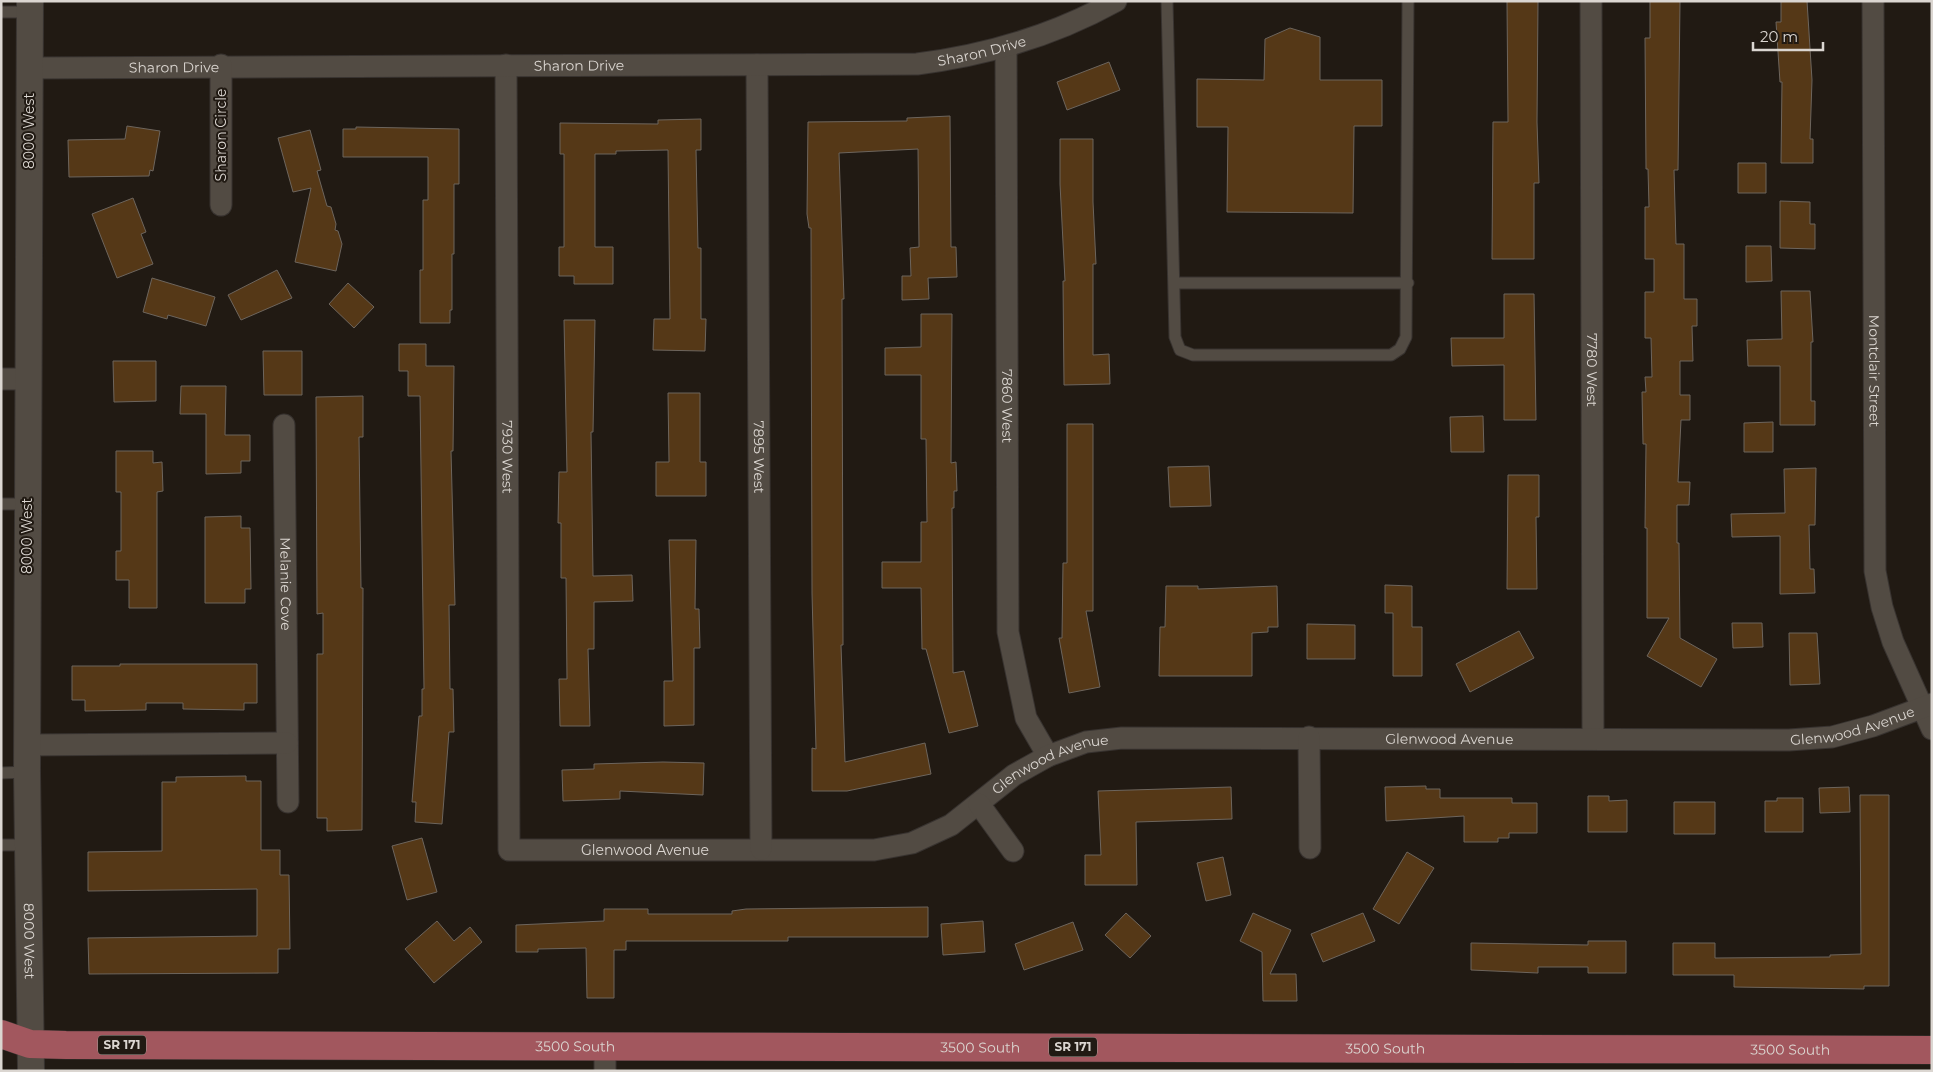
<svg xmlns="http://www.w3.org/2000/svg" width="1933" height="1072" font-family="Montserrat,sans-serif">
	<rect width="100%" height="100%" fill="#211a13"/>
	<!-- building -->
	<path fill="#553817" stroke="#6d655d" d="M 1507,1 L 1538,1 L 1537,122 L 1539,183 L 1534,183 L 1534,259 L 1492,259 L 1493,122 L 1508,122 Z
		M 1650,1 L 1680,1 L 1678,170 L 1674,170 L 1676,244 L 1684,244 L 1684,299 L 1697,299 L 1697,326 L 1692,326 L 1693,361 L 1680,361 L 1680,395 L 1690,395 L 1690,420 L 1681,420 L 1678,482 L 1690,482 L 1689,505 L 1677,505 L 1677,543 L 1679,543 L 1680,638 L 1717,659 L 1701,687 L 1647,656 L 1669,618 L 1647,618 L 1647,528 L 1645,528 L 1646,444 L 1643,444 L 1642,392 L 1646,392 L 1645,377 L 1652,377 L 1651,338 L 1645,338 L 1645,292 L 1654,292 L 1654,259 L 1645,259 L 1645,207 L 1649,207 L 1648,169 L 1646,169 L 1645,38 L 1650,38 Z
		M 1781,1 L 1807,1 L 1812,80 L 1810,139 L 1813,139 L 1813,163 L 1781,163 L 1782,82 L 1780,82 L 1776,22 L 1781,22 Z
		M 1290,28 L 1320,37 L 1320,80 L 1382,80 L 1382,126 L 1354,126 L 1353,213 L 1227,212 L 1228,127 L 1197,127 L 1197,79 L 1264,80 L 1265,39 Z
		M 1109,62 L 1120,90 L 1067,110 L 1057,82 Z
		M 950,116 L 951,247 L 956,247 L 957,277 L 928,278 L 929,299 L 902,300 L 902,276 L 911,276 L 910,248 L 919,247 L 918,149 L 839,153 L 844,299 L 842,299 L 843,645 L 841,645 L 845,762 L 925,743 L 931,774 L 847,791 L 812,791 L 812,748 L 816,749 L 812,593 L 811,228 L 809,228 L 807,214 L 808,122 L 907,121 L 907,118 Z
		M 701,119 L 701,150 L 696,150 L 698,248 L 701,248 L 701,319 L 706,319 L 705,351 L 653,350 L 654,319 L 670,319 L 668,150 L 616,151 L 616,154 L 595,154 L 595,247 L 613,247 L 613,284 L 574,284 L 574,276 L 559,276 L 559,247 L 564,247 L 564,154 L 560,154 L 560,123 L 658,124 L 658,120 Z
		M 127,126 L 160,131 L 153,171 L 150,170 L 149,176 L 69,177 L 68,140 L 125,139 Z
		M 356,127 L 459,129 L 459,184 L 454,184 L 454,254 L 452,254 L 452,310 L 450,310 L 450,323 L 420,323 L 420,270 L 423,270 L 423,200 L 428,200 L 428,157 L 343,157 L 343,129 L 356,129 Z
		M 310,130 L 321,170 L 317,171 L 327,206 L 331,207 L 336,224 L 335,230 L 338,231 L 342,244 L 336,271 L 295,262 L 311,188 L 293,192 L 278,138 Z
		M 1060,139 L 1093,139 L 1093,202 L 1096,264 L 1093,264 L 1093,355 L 1109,354 L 1110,384 L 1064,385 L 1063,281 L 1065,281 L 1060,184 Z
		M 1738,163 L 1766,163 L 1766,193 L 1738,193 Z
		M 133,198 L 146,232 L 141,234 L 153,264 L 117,278 L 92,214 Z
		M 1780,201 L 1810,202 L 1810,224 L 1815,224 L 1815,249 L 1780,248 Z
		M 1746,246 L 1771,246 L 1772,281 L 1746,282 Z
		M 277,270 L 292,298 L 241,320 L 228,295 Z
		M 152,278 L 215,297 L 206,326 L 168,315 L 167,319 L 143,312 Z
		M 348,283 L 374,307 L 354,328 L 329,304 Z
		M 1781,291 L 1810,291 L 1813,342 L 1811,342 L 1811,401 L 1815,401 L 1815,425 L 1780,425 L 1780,366 L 1748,366 L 1747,340 L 1782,339 Z
		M 1504,294 L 1534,294 L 1536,420 L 1504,420 L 1504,365 L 1452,366 L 1451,338 L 1504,338 Z
		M 921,314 L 952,314 L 951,463 L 956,462 L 957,491 L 954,491 L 954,508 L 952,508 L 953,673 L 964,671 L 978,726 L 949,733 L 926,649 L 922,649 L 921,588 L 882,588 L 882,562 L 921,562 L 921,522 L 927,522 L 926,439 L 921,439 L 921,375 L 885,375 L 885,348 L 921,347 Z
		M 564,320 L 595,320 L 593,432 L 591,432 L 593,576 L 632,575 L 633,601 L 594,602 L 594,649 L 588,649 L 590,726 L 560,726 L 559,679 L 567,679 L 566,578 L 561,578 L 561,523 L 558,523 L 559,472 L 567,472 Z
		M 399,344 L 426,344 L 426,366 L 454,366 L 453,451 L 451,451 L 455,605 L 449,605 L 450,689 L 453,689 L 454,732 L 449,732 L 442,824 L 415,822 L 416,802 L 412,802 L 419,716 L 422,716 L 422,689 L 424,689 L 420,396 L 408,396 L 408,371 L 399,371 Z
		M 263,351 L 302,351 L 302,395 L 264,395 Z
		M 113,361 L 156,361 L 156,401 L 114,402 Z
		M 181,386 L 226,386 L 225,435 L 250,435 L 250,461 L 241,461 L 241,473 L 206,474 L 206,414 L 180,414 Z
		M 668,393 L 700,393 L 700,462 L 706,462 L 706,496 L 656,496 L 656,462 L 669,462 Z
		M 363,396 L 363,437 L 359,437 L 361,588 L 363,588 L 362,830 L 327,831 L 327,818 L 317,818 L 317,654 L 323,654 L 323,613 L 317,614 L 316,397 Z
		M 1483,416 L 1484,452 L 1451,452 L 1450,417 Z
		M 1773,422 L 1773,452 L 1744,452 L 1744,423 Z
		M 1067,424 L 1093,424 L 1093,611 L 1086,611 L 1100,687 L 1069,693 L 1059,638 L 1062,638 L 1063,563 L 1067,563 Z
		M 116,451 L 153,451 L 153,463 L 162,462 L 163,491 L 157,492 L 157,608 L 129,608 L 129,580 L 116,580 L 116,551 L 121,551 L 121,492 L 116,492 Z
		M 1209,466 L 1211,506 L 1170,507 L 1168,467 Z
		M 1816,468 L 1815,525 L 1809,525 L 1810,569 L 1814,569 L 1815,593 L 1780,594 L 1780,536 L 1732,537 L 1731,514 L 1785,513 L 1784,469 Z
		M 1508,475 L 1539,475 L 1539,517 L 1536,517 L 1537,589 L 1507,589 Z
		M 241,516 L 241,528 L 250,528 L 251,589 L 245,589 L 245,603 L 205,603 L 205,517 Z
		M 669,540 L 696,540 L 695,609 L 699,609 L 700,648 L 694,648 L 694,725 L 664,726 L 664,681 L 673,681 Z
		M 1385,585 L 1412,586 L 1412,627 L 1422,627 L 1422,676 L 1393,676 L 1393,613 L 1385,613 Z
		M 1166,586 L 1198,586 L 1198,589 L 1277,586 L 1278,627 L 1268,627 L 1268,632 L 1252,633 L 1252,676 L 1159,676 L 1160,627 L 1165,627 Z
		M 1732,623 L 1762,623 L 1763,647 L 1733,648 Z
		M 1307,624 L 1355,625 L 1355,659 L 1307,659 Z
		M 1519,631 L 1534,658 L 1470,692 L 1456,664 Z
		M 1789,633 L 1817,633 L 1820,684 L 1790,685 Z
		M 120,664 L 257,664 L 257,703 L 244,703 L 244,710 L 183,709 L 183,703 L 146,703 L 146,710 L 85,711 L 85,700 L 72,700 L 72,666 L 120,666 Z
		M 663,762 L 704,763 L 703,795 L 620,791 L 620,799 L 563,801 L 562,770 L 594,769 L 594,764 Z
		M 246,776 L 246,781 L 261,781 L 261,850 L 280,850 L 280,875 L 289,875 L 290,949 L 278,949 L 278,973 L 89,974 L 88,938 L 257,936 L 257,889 L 88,891 L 88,852 L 162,851 L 162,782 L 176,782 L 176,777 Z
		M 1426,786 L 1426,789 L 1440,789 L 1440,798 L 1512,798 L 1512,803 L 1537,803 L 1537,833 L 1509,833 L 1509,838 L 1498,838 L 1498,842 L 1464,842 L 1464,816 L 1386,821 L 1385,787 Z
		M 1231,787 L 1232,819 L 1136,822 L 1137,885 L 1085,885 L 1085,855 L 1101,855 L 1098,791 Z
		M 1849,787 L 1850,812 L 1820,813 L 1819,788 Z
		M 1860,795 L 1889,795 L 1889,986 L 1864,986 L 1864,989 L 1734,987 L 1734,975 L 1673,975 L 1673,943 L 1715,943 L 1715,958 L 1830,957 L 1830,955 L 1861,954 Z
		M 1588,796 L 1609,796 L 1609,801 L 1627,800 L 1627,832 L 1588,832 Z
		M 1777,798 L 1803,798 L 1803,832 L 1765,832 L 1765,801 L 1777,801 Z
		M 1674,802 L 1715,802 L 1715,834 L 1674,834 Z
		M 422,838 L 437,892 L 407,900 L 392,846 Z
		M 1407,852 L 1434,868 L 1399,924 L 1373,909 Z
		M 1223,857 L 1231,895 L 1206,901 L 1197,863 Z
		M 928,907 L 928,937 L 788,937 L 788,941 L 626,941 L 626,950 L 614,950 L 614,998 L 587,998 L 586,948 L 538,949 L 538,952 L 516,952 L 516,925 L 604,921 L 604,909 L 648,909 L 648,914 L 732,914 L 732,911 L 746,909 Z
		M 1126,913 L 1151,936 L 1130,958 L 1105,935 Z
		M 1253,913 L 1291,930 L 1270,974 L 1296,974 L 1297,1001 L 1263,1001 L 1262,952 L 1240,941 Z
		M 1363,913 L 1375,941 L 1323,962 L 1311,934 Z
		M 437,921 L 454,941 L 470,927 L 482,942 L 434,983 L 405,949 Z
		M 983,921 L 985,952 L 943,955 L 941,924 Z
		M 1073,922 L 1083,950 L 1024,970 L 1015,944 Z
		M 1588,941 L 1626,941 L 1626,973 L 1588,973 L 1588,967 L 1538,967 L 1538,973 L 1471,970 L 1471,943 L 1588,945 Z"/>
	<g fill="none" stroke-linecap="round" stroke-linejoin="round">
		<defs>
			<path id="service" d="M 1167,1 L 1175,337 L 1180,350 L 1193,355 L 1391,355 L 1400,349 L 1406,337 L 1408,1
				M 1,12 L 29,12
				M 1174,283 L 1408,283
				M 1,504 L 27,504
				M 1,773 L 27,772
				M 1,845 L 27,845"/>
			<g id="minor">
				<path id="s1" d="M 1591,1 L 1593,737"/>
				<path id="s2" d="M 1873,1 L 1875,571 L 1882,607 L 1893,642 L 1932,729"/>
				<path id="s3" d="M 1006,48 L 1008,632 L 1026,718 L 1048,756"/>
				<path id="s4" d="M 506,65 L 509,850 L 874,850 L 912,843 L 951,825 L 1014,775 L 1048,756 L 1086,742 L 1122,738 L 1789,740 L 1832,737 L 1873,726 L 1932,704"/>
				<path id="s5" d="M 757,65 L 761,849"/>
				<path id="s6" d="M 29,68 L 917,64 C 988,55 1053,36 1116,1"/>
				<path d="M 221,205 L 221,65"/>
				<path d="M 1,379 L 28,379"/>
				<path id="s7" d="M 284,425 L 288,802"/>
				<path d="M 1309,737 L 1310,848"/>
				<path d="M 27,745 L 287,743"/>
				<path d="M 979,804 L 1013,851"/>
				<path d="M 605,1046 L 605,1071"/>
			</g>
			<g id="tertiary">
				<path id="s8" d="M 30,1 L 27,772 L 31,1071"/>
			</g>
			<g id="primary">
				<path id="s9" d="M 1,1034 L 30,1044 L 66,1045 L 1932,1050"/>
			</g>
		</defs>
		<!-- service casing -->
		<use href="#service" stroke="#383330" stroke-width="13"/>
		<!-- minor casing -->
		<use href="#minor" stroke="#383330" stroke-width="23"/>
		<!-- tertiary casing -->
		<use href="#tertiary" stroke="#383330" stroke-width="28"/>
		<!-- primary casing -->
		<use href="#primary" stroke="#383330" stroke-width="29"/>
		<!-- service -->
		<use href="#service" stroke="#524b43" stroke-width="11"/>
		<!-- minor -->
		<use href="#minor" stroke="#524b43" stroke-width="21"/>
		<!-- tertiary -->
		<use href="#tertiary" stroke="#524b43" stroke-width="26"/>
		<!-- primary -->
		<use href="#primary" stroke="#a2575e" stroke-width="28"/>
	</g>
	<g text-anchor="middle" stroke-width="4" stroke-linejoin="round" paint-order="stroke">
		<!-- shield labels -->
		<g fill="#211a13" stroke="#a39e98" stroke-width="1">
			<rect x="98" y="1035.5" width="48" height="19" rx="4"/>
			<rect x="1049" y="1037.5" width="48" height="19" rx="4"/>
		</g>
		<g font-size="12" font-weight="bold" fill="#dbd6d1">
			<text x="122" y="1049">SR 171</text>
			<text x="1073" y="1051">SR 171</text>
		</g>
		<!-- street labels -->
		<g font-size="14" fill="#dbd6d1" stroke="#211a13">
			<text dy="5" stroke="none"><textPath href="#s6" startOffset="954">Sharon Drive</textPath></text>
			<text dy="5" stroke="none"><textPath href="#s6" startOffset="550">Sharon Drive</textPath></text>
			<text dy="5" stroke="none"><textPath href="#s6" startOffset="145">Sharon Drive</textPath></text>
			<text transform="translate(29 131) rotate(-90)" y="5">8000 West</text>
			<text transform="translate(221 135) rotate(-90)" y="5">Sharon Circle</text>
			<text dy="5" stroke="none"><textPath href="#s1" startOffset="369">7780 West</textPath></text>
			<text dy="5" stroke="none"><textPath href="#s2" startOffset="370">Montclair Street</textPath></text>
			<text dy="5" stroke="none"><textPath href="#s3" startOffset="358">7860 West</textPath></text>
			<text dy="5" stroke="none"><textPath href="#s4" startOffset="392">7930 West</textPath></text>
			<text dy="5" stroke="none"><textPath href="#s5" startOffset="392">7895 West</textPath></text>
			<text transform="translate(27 536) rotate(-90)" y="5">8000 West</text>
			<text dy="5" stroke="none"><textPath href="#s7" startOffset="159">Melanie Cove</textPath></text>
			<text dy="5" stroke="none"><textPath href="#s4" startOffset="2160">Glenwood Avenue</textPath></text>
			<text dy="5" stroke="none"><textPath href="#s4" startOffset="1755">Glenwood Avenue</textPath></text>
			<text dy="5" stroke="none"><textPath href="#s4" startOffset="1350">Glenwood Avenue</textPath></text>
			<text dy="5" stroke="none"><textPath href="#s4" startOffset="921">Glenwood Avenue</textPath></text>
			<text dy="5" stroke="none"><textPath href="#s8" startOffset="940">8000 West</textPath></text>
			<text dy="5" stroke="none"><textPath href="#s9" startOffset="576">3500 South</textPath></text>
			<text dy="5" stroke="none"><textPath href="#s9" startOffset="981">3500 South</textPath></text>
			<text dy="5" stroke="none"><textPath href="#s9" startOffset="1386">3500 South</textPath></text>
			<text dy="5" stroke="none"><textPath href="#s9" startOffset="1791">3500 South</textPath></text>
		</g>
	</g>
	<!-- border -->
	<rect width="1933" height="1072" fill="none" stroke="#dbd6d1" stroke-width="5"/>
	<!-- scale -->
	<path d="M1753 42v8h70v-8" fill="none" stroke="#dbd6d1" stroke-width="2.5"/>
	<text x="1760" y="42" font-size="15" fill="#dbd6d1" stroke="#211a13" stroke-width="4" paint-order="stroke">20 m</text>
</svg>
